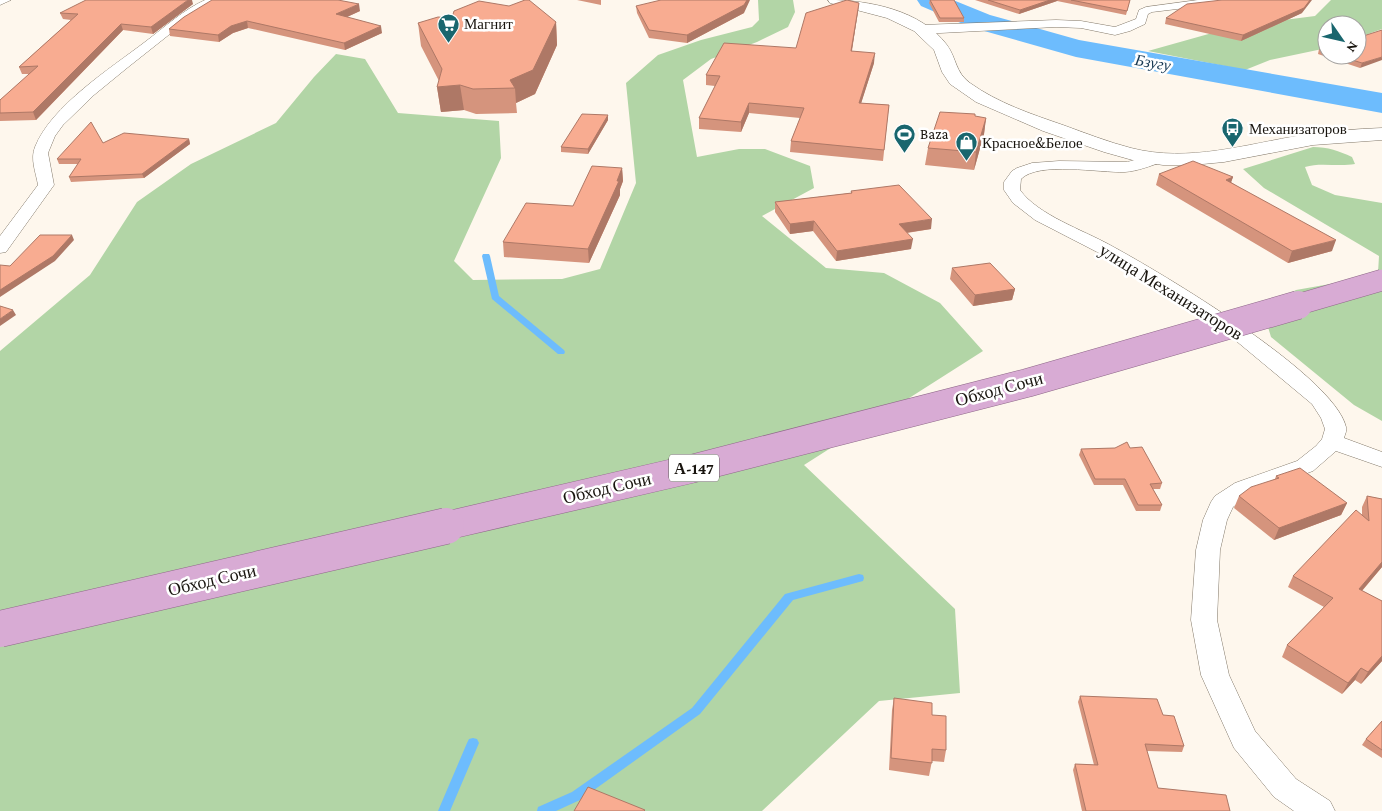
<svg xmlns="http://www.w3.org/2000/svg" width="1382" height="811" font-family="'Crimson Pro',serif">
	<rect width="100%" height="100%" fill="#fef7ed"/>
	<!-- green -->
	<path fill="#b2d5a6" d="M 758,0 L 793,0 L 795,12 L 788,27 L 757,42 L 711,59 L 683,80 L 697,157 L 739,149 L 765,149 L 810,166 L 814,188 L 762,216 L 826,268 L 884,273 L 940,303 L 983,351 L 804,465 L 955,609 L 960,693 L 879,701 L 762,811 L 0,811 L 0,351 L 90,275 L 137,202 L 191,164 L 276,123 L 314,77 L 336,54 L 365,59 L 398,113 L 499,121 L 501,158 L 454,261 L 473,280 L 562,279 L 600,269 L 636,183 L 626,83 L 658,55 L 701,40 L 752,27 L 759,20 Z
		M 1331,0 L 1382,0 L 1382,29 L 1357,38 L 1357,25 L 1327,25 L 1327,48 L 1270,60 L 1245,70 L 1148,51 L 1237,26 L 1315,16 Z
		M 1313,147 C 1328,147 1339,151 1352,157 L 1355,164 C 1338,167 1320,162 1305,167 L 1312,185 L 1335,195 L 1382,203 L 1382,421 L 1354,405 L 1271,337 L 1262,307 L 1296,290 L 1347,281 L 1378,273 L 1379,256 L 1264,188 L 1243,169 Z"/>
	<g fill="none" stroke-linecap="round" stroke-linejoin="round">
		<!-- stream -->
		<path fill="#6dbcfd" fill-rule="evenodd" d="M 483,254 L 489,254 L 490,256 L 499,296 L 564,350 L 565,352 L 564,354 L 558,354 L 492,299 L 482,256 Z
			M 859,574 L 863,575 L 864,578 L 863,581 L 793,600 L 700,714 L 580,800 L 556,811 L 537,811 L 538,807 L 572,792 L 692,708 L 785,594 Z
			M 473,738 L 477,739 L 479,743 L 450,811 L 438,811 L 467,743 L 469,739 Z"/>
		<!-- river -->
		<path fill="#6dbcfd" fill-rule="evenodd" d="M 917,0 L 953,0 L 990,15 L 1079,40 L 1382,93 L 1382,113 L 1076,57 L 970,27 L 921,6 Z"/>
		<defs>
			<path id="minor" d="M 0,0 L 11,0 L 0,5 Z
				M 205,0 L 221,0 L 185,22 L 127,68 L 94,95 L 63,125 L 55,136 L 48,153 L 54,185 L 6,252 L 0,253 L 0,236 L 38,185 C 36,173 30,159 35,147 C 51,106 111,68 145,42 C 165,27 183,10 205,0 Z
				M 1198,0 L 1233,0 L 1227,3 L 1152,12 L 1148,14 L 1145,24 L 1130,31 L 1115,35 L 1081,28 L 1056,27 L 940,33 L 921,33 L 915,29 L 921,25 L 1056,20 L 1081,21 L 1115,27 L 1136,19 L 1139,10 L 1146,7 Z
				M 1157,154 L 1162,156 L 1165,159 L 1162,162 C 1150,166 1138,171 1125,172 C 1099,173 1039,161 1021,179 L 1020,190 C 1038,215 1083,230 1110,245 C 1160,272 1334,375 1346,427 C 1347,431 1345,434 1344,438 L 1382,452 L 1382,467 L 1336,451 L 1313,471 L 1251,493 L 1233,507 L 1227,520 L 1220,550 L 1217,620 L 1229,675 L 1255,731 L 1296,779 L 1330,801 L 1335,811 L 1294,811 L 1274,797 L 1234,748 L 1201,675 L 1191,620 L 1196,550 L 1203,520 L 1211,502 L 1215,496 L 1235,483 L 1297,461 L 1316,446 L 1322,439 L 1325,429 L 1321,418 L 1312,404 L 1223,330 L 1175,298 L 1099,253 L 1035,220 L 1013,203 L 1004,190 L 1004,182 L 1012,171 L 1017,168 L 1032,163 L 1059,161 L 1127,162 Z"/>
			<path id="tertiary" d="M 828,0 C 869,0 921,10 947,45 C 957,59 955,72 970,83 C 998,103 1031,114 1063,125 C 1085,133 1108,142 1131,148 C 1189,163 1246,144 1303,135 C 1329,131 1356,129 1382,128 L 1382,140 L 1313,145 L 1224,162 L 1192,165 L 1163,165 L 1136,161 L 1104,152 L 1043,131 L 976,102 L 950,84 L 942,72 L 934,50 L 914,31 L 887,18 L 830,3 Z"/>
		</defs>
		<!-- minor casing -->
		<use href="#minor" stroke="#83796a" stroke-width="1"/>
		<!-- tertiary casing -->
		<use href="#tertiary" stroke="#83796a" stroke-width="1"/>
		<!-- minor -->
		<use href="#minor" fill="#fff" fill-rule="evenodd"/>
		<!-- tertiary -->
		<use href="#tertiary" fill="#fff" fill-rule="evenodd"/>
		<defs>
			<path id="trunk-bridge-far2" d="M 1293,306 L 1382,280"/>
			<path id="trunk-bridge-far1" d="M 441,527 L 691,469 L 1027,383 L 1298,305"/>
			<path id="trunk-bridge" d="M 0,629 L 446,526"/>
		</defs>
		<!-- trunk-bridge-far2 casing -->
		<use href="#trunk-bridge-far2" stroke="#8e6888" stroke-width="22" stroke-linecap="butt"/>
		<!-- trunk-bridge-far1 casing -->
		<use href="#trunk-bridge-far1" stroke="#8e6888" stroke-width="29" stroke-linecap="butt"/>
		<!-- trunk-bridge casing -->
		<use href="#trunk-bridge" stroke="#8e6888" stroke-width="37" stroke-linecap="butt"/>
		<!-- trunk-bridge-far2 -->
		<use href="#trunk-bridge-far2" stroke="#d8abd4" stroke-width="21"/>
		<!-- trunk-bridge-far1 -->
		<use href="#trunk-bridge-far1" stroke="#d8abd4" stroke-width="28"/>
		<!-- trunk-bridge -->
		<use href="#trunk-bridge" stroke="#d8abd4" stroke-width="36"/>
	</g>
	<!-- wall -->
	<path fill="#d5947d" d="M 577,0 L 601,0 L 601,5 Z
		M 930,0 L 964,18 L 964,22 L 939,22 L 929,3 Z
		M 975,0 L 1130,0 L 1126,15 L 1057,1 L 1019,14 Z
		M 859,3 L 852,51 L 874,63 L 861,103 L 889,105 L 883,161 L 790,152 L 791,141 L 800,118 L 749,113 L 741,132 L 699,129 L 699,118 L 715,86 L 706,85 L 706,75 L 796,48 Z
		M 193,4 L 153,34 L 123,30 L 36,120 L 0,121 L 0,100 L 30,74 L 22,74 L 19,67 L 71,20 L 63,19 L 60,13 Z
		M 636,6 L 744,13 L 687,43 L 649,38 L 637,13 Z
		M 360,11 L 347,17 L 382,33 L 345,50 L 248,28 L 233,33 L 219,42 L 170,36 L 169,29 L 184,17 Z
		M 1302,13 L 1241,41 L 1165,24 L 1166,18 Z
		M 452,18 L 556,22 L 557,45 L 535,94 L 516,103 L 517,113 L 476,114 L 464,110 L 441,112 L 437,87 L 439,81 L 421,46 L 418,23 Z
		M 1382,30 L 1360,68 L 1318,54 L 1319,49 L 1327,47 L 1327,55 L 1357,55 Z
		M 608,115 L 608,120 L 588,154 L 561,152 L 561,147 Z
		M 986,118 L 984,134 L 974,170 L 925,165 L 928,148 Z
		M 189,139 L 190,144 L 144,178 L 71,182 L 69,177 L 78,164 L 59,164 L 57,159 L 103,143 Z
		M 622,168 L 623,181 L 620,189 L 620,195 L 589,263 L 504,257 L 503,242 L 573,206 Z
		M 1159,174 L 1233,177 L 1231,182 L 1332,251 L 1288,263 L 1156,185 Z
		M 851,191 L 931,229 L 907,233 L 911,249 L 836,261 L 813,231 L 790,234 L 775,212 L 775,202 L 851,193 Z
		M 952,268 L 1015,289 L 1012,300 L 973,306 L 950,279 Z
		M 1130,448 L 1162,483 L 1160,489 L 1153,489 L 1162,505 L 1160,511 L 1136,511 L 1123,485 L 1094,485 L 1079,455 L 1081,449 Z
		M 1276,476 L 1347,503 L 1341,515 L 1274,540 L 1234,508 L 1239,496 L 1275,479 Z
		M 1367,496 L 1382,499 L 1382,567 L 1362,591 L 1382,601 L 1382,661 L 1361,684 L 1355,680 L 1342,694 L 1282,657 L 1287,645 L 1324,607 L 1288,587 L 1293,576 L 1362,515 L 1362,507 Z
		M 1080,696 L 1163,715 L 1184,746 L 1182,752 L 1147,751 L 1158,788 L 1230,811 L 1082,811 L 1073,770 L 1075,764 L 1094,765 L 1078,702 Z
		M 894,698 L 932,715 L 946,750 L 944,762 L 932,761 L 929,776 L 889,770 L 892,710 Z
		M 1382,721 L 1382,758 L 1362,745 L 1366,739 Z"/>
	<!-- shaded-wall -->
	<path fill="#ae7866" d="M 188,0 L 192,0 L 193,4 L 153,34 L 151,27 Z
		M 747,0 L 750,0 L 744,13 L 687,43 L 687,35 Z
		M 1050,0 L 1058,0 L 1057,1 L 1019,14 L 1020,10 Z
		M 1310,0 L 1312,0 L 1302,13 L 1241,41 L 1243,35 Z
		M 859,3 L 858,12 L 850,61 L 851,51 Z
		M 359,4 L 360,11 L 338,21 L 336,14 Z
		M 247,21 L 248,28 L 233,33 L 219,42 L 218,35 L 231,26 Z
		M 556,22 L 557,45 L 535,94 L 516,103 L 515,88 L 510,80 Z
		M 121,24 L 123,30 L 36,120 L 33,112 Z
		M 381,26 L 382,33 L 345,50 L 344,43 Z
		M 875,53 L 874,63 L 858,113 L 859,103 Z
		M 1382,57 L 1382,60 L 1360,68 L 1362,63 Z
		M 460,85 L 464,110 L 441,112 L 437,87 Z
		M 749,103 L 749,113 L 741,132 L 741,122 Z
		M 608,115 L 608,120 L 588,154 L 588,149 Z
		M 986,118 L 984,134 L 974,170 L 976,152 Z
		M 189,139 L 190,144 L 144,178 L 142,174 Z
		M 622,168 L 623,181 L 620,189 L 620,195 L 589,263 L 588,249 Z
		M 1233,177 L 1229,188 L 1226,180 Z
		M 932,219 L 931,229 L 897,234 L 899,224 Z
		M 814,221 L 813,231 L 790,234 L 790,224 Z
		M 72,235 L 74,240 L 55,261 L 0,297 L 0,290 Z
		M 913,239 L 911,249 L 836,261 L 837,251 Z
		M 1336,240 L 1332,251 L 1288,263 L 1292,251 Z
		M 1015,289 L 1012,300 L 973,306 L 975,295 Z
		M 13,310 L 16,315 L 0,326 L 0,319 Z
		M 1347,503 L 1341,515 L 1274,540 L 1279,528 Z
		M 1382,562 L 1382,567 L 1353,601 L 1359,589 Z
		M 1382,656 L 1382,661 L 1361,684 L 1368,672 Z
		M 1361,668 L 1355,680 L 1342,694 L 1348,683 Z"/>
	<!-- building -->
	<path fill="#f8ac91" stroke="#ae7866" d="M 86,0 L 188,0 L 151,27 L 121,24 L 33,112 L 0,113 L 0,100 L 38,66 L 19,67 L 78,14 L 60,13 Z
		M 212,0 L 338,0 L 359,4 L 336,14 L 381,26 L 344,43 L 247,21 L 231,26 L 218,35 L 169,29 L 184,17 Z
		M 525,0 L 529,0 L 556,22 L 533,70 L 510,80 L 515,88 L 473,89 L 460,85 L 437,87 L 442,69 L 418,23 L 438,17 L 452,18 L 454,11 L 479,1 L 509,6 Z
		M 661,0 L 747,0 L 744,5 L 687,35 L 649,30 L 636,6 Z
		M 847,0 L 859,3 L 851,51 L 875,53 L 859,103 L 889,105 L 884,150 L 791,141 L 804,108 L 749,103 L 741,122 L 699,118 L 720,76 L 706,75 L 724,43 L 796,48 L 806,13 Z
		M 930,0 L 954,0 L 964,18 L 940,18 Z
		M 988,0 L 1050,0 L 1020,10 Z
		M 1071,0 L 1130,0 L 1127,11 Z
		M 1222,0 L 1310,0 L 1304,8 L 1243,35 L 1166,18 L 1187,4 Z
		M 1382,30 L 1382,57 L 1362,63 L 1336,55 L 1357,55 L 1357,38 Z
		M 1327,47 L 1327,52 L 1319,49 Z
		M 940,112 L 975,114 L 975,116 L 986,118 L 976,152 L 928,148 Z
		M 582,114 L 608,115 L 588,149 L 561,147 Z
		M 91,122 L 103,143 L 124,133 L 189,139 L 142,174 L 69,177 L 81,159 L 57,159 Z
		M 1193,161 L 1233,177 L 1226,180 L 1336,240 L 1292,251 L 1159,174 Z
		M 592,166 L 622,168 L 617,181 L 619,181 L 588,249 L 503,242 L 526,203 L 573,206 Z
		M 899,185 L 932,219 L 899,224 L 913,239 L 837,251 L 814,221 L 790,224 L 775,202 L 852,193 L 851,191 Z
		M 40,235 L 72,235 L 53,256 L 0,290 L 0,265 L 10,266 Z
		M 990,263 L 1015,289 L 975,295 L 952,268 Z
		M 0,306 L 13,310 L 0,319 Z
		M 1127,442 L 1130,448 L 1142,447 L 1162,483 L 1150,484 L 1162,505 L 1138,505 L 1125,479 L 1095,479 L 1081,449 L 1115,448 Z
		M 1300,468 L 1347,503 L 1279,528 L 1239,496 L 1251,487 L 1279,478 L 1276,476 Z
		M 1367,496 L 1382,499 L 1382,562 L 1359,589 L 1382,601 L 1382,656 L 1368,672 L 1361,668 L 1348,683 L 1287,645 L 1333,598 L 1293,576 L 1356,510 L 1369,521 Z
		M 1080,696 L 1157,699 L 1163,715 L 1174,716 L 1184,746 L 1145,744 L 1158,788 L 1226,795 L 1230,811 L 1086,811 L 1075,764 L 1098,765 Z
		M 894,698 L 932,703 L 932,715 L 946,716 L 946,750 L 932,749 L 932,763 L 891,758 Z
		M 1382,721 L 1382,750 L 1366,739 Z
		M 588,787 L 645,810 L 644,811 L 574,811 Z"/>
	<!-- icons -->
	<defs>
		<symbol id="supermarket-pin" viewBox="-11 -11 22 30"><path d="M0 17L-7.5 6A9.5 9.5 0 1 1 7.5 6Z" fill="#19666e" stroke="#fff"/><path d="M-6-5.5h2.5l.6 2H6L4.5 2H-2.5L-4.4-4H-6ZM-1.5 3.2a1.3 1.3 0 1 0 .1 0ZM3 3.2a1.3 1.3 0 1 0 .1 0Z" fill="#fff"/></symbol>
		<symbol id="bus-pin" viewBox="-11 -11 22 30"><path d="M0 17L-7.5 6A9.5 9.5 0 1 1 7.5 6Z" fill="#19666e" stroke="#fff"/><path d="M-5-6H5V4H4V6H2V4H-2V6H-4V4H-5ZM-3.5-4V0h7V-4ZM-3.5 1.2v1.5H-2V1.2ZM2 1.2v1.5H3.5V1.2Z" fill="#fff"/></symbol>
		<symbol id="stadium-pin" viewBox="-11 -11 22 30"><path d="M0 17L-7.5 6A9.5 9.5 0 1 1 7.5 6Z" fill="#19666e" stroke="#fff"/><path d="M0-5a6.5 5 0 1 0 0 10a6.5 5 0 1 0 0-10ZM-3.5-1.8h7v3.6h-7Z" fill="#fff"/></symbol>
		<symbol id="shop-pin" viewBox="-11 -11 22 30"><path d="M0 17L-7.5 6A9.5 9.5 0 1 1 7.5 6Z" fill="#19666e" stroke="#fff"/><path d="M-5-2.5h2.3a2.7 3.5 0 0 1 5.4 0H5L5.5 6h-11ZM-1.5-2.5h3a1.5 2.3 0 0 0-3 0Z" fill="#fff"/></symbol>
	</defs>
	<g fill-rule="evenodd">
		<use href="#supermarket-pin" x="436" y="12" width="25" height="34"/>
		<use href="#bus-pin" x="1220" y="116" width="25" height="34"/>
		<use href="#stadium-pin" x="892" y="122" width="25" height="34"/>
		<use href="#shop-pin" x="954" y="130" width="25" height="34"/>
	</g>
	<g text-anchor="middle" stroke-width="5" stroke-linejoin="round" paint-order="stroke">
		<!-- far-poi labels -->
		<g font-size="15" fill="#18140e" stroke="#fff" text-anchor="start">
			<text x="464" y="29">Магнит</text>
			<text x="1249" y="134">Механизаторов</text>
			<text x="920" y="139">Baza</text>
			<text x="982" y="148">Красное&amp;Белое</text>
		</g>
		<!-- far-water labels -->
		<g font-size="16" font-style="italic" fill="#193a54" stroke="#fff">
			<text transform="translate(1153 62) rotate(10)" y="6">Бзугу</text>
		</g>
		<!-- shield labels -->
		<rect fill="#fff" stroke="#5d5a56" stroke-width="1" x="669" y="454.5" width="50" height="27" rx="4"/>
		<g font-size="16" font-weight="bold" fill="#18140e">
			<text x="694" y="474">А-147</text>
		</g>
		<!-- street labels -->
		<g font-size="18" fill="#18140e" stroke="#fff">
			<text transform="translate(1171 292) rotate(32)" y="6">улица Механизаторов</text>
			<text transform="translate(999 389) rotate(-15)" y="6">Обход Сочи</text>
			<text transform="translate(607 488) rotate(-13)" y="6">Обход Сочи</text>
			<text transform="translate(212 580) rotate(-13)" y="6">Обход Сочи</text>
		</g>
	</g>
	<!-- north arrow -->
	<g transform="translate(1342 40) rotate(124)"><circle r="24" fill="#ffffff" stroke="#a3a19f"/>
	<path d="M0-4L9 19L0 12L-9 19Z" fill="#19666e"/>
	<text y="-8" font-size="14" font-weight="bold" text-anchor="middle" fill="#18140e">N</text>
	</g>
</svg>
